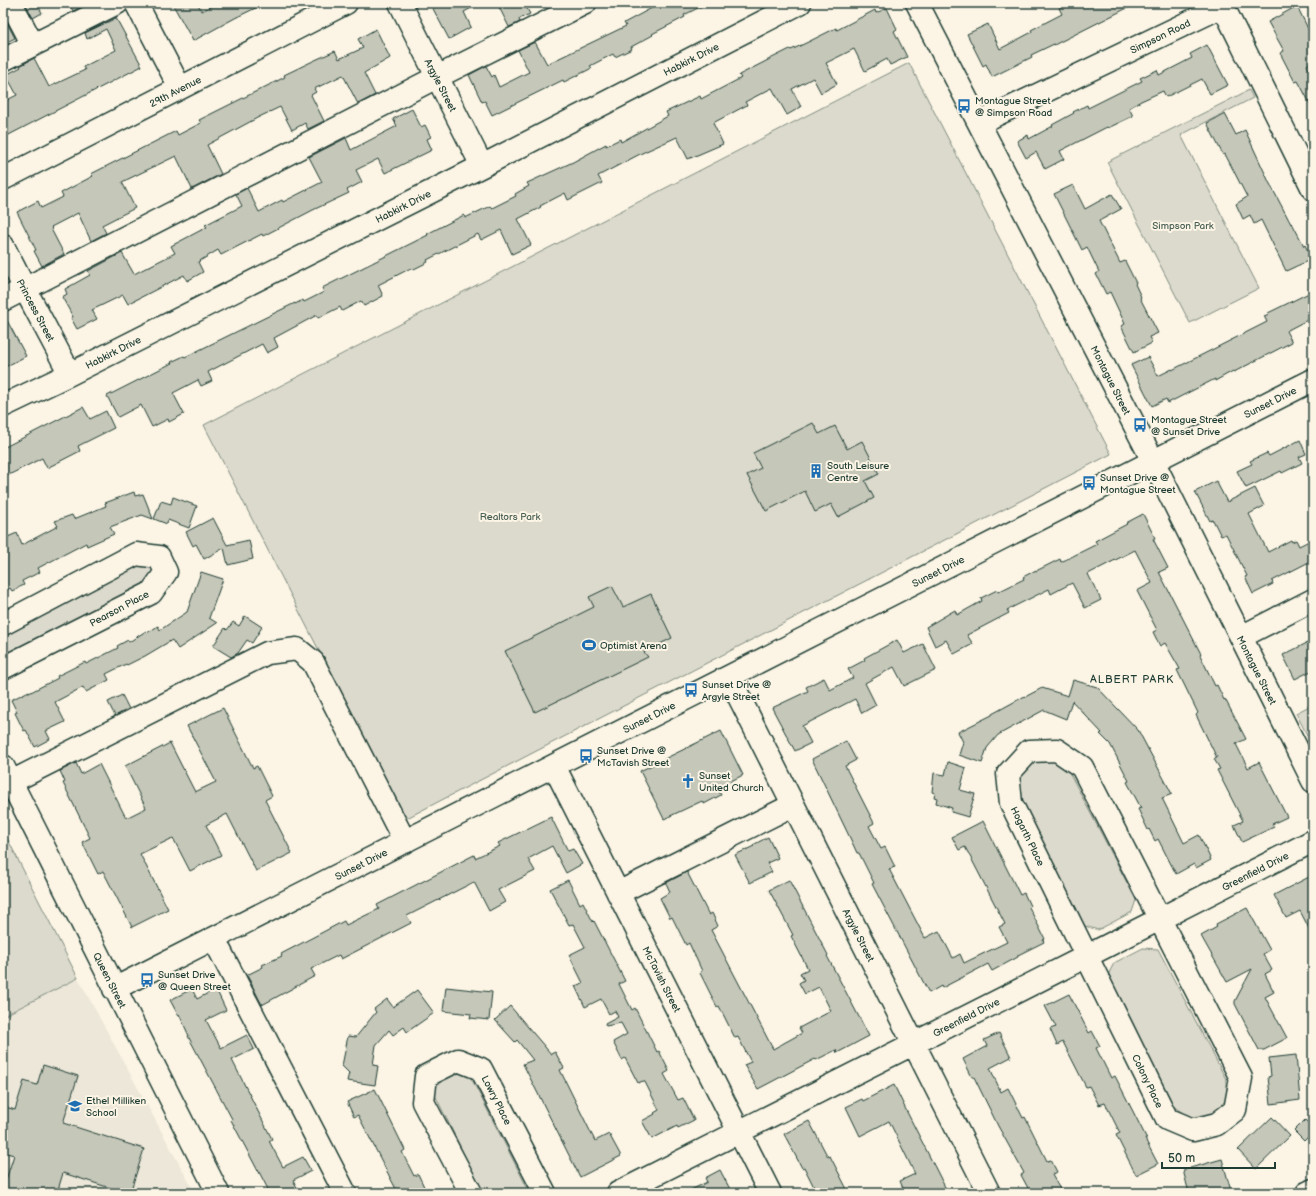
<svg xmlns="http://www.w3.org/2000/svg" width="1316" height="1196" font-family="'Balsamiq Sans',sans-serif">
	<rect width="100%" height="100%" fill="#fcf5e5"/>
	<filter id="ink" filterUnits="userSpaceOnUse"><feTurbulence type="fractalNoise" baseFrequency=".025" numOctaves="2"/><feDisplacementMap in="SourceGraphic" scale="8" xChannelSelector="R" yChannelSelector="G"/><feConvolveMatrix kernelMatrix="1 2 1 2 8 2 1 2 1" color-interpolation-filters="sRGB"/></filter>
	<g filter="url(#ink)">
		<!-- built -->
		<path fill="#ece7d8" d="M 78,978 L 195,1193 L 3,1193 L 3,1016 Z"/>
		<!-- green -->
		<path fill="#dcdacc" stroke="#7e8c80" d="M 909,63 L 1111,454 L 405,819 L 204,425 Z
			M 1249,90 L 1253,98 L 1181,135 L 1259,288 L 1190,323 L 1107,162 Z
			M 146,562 L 152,562 L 159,577 L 3,660 L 3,633 Z
			M 1313,704 L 1313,747 L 1296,713 Z
			M 1057,760 L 1068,770 L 1136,900 L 1132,912 L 1098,930 L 1082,925 L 1018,800 L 1018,778 L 1031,762 Z
			M 3,830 L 78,978 L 3,1016 Z
			M 1143,948 L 1158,949 L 1227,1081 L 1227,1098 L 1214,1116 L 1190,1118 L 1173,1106 L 1107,977 L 1114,963 Z
			M 457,1068 L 469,1074 L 530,1193 L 483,1193 L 433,1091 L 436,1079 Z"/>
		<!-- building -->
		<path fill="#c5c7b9" stroke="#1f3d34" d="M 25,3 L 37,3 L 42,13 L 33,18 Z
			M 69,3 L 89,3 L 73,11 Z
			M 172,3 L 197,3 L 202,11 L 217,3 L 266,3 L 235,18 L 193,41 Z
			M 430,3 L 481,3 L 464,12 L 471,27 L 449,39 Z
			M 497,3 L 524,3 L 530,14 L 519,19 L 520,22 L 509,27 Z
			M 661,3 L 708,3 L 684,15 L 685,17 L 652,34 L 653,35 L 631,47 L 632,49 L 615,57 L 613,54 L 590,66 L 592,68 L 564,82 L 563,80 L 492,115 L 485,101 L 482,102 L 469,75 L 486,66 L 492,77 L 494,75 L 499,87 L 529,72 L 518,50 L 535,42 L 547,64 L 626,26 L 624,23 Z
			M 1069,3 L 1137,3 L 1054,45 L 1054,44 L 1031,55 L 1032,57 L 992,77 L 986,64 L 983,66 L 967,34 L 988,24 L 1000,49 L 1032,32 L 1031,30 L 1062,14 L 1059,8 Z
			M 1297,6 L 1313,39 L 1313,62 L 1307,65 L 1313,77 L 1313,109 L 1298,81 L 1295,82 L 1280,53 L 1284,51 L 1268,22 Z
			M 887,8 L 897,29 L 894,31 L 907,57 L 890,65 L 887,59 L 865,71 L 854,49 L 826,63 L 837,84 L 821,93 L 813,78 L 792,89 L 801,107 L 787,115 L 772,88 L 745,102 L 747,105 L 713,123 L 723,144 L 688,159 L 677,137 L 642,153 L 598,176 L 602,183 L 568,200 L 565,193 L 540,206 L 541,207 L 518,219 L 531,245 L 512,254 L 501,230 L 481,240 L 478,234 L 427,260 L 428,262 L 412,270 L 411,268 L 378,285 L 383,296 L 364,306 L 361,301 L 342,311 L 340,307 L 318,318 L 317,315 L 274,338 L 278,347 L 267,353 L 262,344 L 208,372 L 212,381 L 201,386 L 198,380 L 173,393 L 184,414 L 169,422 L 168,419 L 152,427 L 141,405 L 118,417 L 107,396 L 172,363 L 171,362 L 184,356 L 185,357 L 295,303 L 295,304 L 303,300 L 304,302 L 324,292 L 322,288 L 428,235 L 427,234 L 464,215 L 465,218 L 490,206 L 492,208 L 516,196 L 515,194 L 529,186 L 527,183 L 573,162 L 606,144 L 606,146 L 620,139 L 621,142 L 668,116 L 666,112 L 700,96 L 701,99 L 741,78 L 739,75 L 770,59 L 790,49 L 791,50 L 806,43 L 836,28 L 837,30 L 875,10 L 876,13 Z
			M 3,15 L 15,38 L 3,44 Z
			M 116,18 L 142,66 L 3,138 L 3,102 L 17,95 L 6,75 L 21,67 L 20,66 L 34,58 L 49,87 L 85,70 L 83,67 L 116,50 L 106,29 L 87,39 L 85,33 Z
			M 376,29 L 390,58 L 364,73 L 375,95 L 358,104 L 343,75 L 314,89 L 316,92 L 311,95 L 324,121 L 308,129 L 305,123 L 292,130 L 280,107 L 259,117 L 207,145 L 221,174 L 192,189 L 176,156 L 122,182 L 135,208 L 102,225 L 106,233 L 91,241 L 78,213 L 51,227 L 52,228 L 51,229 L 64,254 L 42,266 L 34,251 L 36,250 L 17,212 L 38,201 L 41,208 L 63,197 L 61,193 L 93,176 L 91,174 L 176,131 L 178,135 L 201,123 L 199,120 L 285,77 L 284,75 L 313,61 L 335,51 L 339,59 L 363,48 L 358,39 Z
			M 1207,45 L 1228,85 L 1210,94 L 1202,79 L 1166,97 L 1163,91 L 1141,101 L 1129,108 L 1133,116 L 1108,128 L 1107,127 L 1060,151 L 1064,159 L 1045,169 L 1036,152 L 1026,158 L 1017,141 L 1028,135 L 1029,139 L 1053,126 L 1052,125 L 1074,113 L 1073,112 L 1087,105 L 1088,108 L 1142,81 L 1140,78 L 1157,70 L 1159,75 L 1192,58 L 1190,54 Z
			M 412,109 L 421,127 L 425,125 L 431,137 L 427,139 L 432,150 L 385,173 L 378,159 L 356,170 L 362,182 L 347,190 L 349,193 L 313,210 L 263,236 L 262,234 L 221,255 L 218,250 L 198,262 L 203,272 L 187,281 L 184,275 L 128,304 L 123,295 L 92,310 L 97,319 L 77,329 L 71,318 L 73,317 L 62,297 L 67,294 L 65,289 L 90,275 L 88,271 L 122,253 L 134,274 L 175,253 L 171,246 L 207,227 L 205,225 L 242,206 L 236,194 L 247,188 L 259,212 L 282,200 L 283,202 L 322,182 L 309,157 L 346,138 L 351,150 L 397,126 L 393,119 Z
			M 1225,114 L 1236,135 L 1245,130 L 1269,182 L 1291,224 L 1292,223 L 1304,246 L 1305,245 L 1312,259 L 1286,271 L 1261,220 L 1254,224 L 1250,215 L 1243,219 L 1236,204 L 1247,197 L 1225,154 L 1223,155 L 1207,123 Z
			M 1073,185 L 1085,209 L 1112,194 L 1121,209 L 1099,221 L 1120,263 L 1125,261 L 1136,283 L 1135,284 L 1141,297 L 1140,298 L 1158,333 L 1149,337 L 1152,343 L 1134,352 L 1121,326 L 1125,324 L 1110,292 L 1106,294 L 1096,274 L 1099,272 L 1087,247 L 1082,250 L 1054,194 Z
			M 1313,291 L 1313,317 L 1286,331 L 1292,342 L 1234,372 L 1233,371 L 1215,381 L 1215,379 L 1168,403 L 1166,399 L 1152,406 L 1131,365 L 1148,357 L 1158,376 L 1172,369 L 1172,370 L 1267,322 L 1264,316 L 1269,314 L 1268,313 Z
			M 3,313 L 26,356 L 3,368 Z
			M 83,407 L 90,419 L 106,411 L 114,428 L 78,446 L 80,451 L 47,468 L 42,458 L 3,478 L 3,448 Z
			M 813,423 L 819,434 L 835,426 L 847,449 L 862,441 L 879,474 L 865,481 L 874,498 L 838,517 L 831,504 L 815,512 L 805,491 L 766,511 L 747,475 L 761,468 L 753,453 Z
			M 1300,440 L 1306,454 L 1299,457 L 1302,463 L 1282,473 L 1281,471 L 1246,488 L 1237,471 L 1252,464 L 1250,461 L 1267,453 L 1269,456 Z
			M 1216,481 L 1227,502 L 1255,488 L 1264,506 L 1249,514 L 1268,552 L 1291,540 L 1292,542 L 1296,540 L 1299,546 L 1313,539 L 1313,560 L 1272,581 L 1273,584 L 1253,594 L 1245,577 L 1247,576 L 1226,534 L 1221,536 L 1213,520 L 1210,521 L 1195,492 Z
			M 134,492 L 135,496 L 143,494 L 153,519 L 142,515 L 110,527 L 114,534 L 87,546 L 86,543 L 38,568 L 40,572 L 22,581 L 24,585 L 12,591 L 10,588 L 3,592 L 3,539 L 17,533 L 22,545 L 58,526 L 55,521 L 72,515 L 74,519 L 106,506 L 105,503 Z
			M 173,497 L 197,506 L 189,528 L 168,520 L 167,524 L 154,519 L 161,501 L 171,504 Z
			M 1143,514 L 1155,538 L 1153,539 L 1168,568 L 1159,572 L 1201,654 L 1200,655 L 1215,686 L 1217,685 L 1224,700 L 1225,699 L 1246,739 L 1236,744 L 1248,768 L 1259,762 L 1287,817 L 1272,824 L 1274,827 L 1242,842 L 1234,825 L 1243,821 L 1217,770 L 1220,769 L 1214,759 L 1217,758 L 1196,715 L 1198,713 L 1177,670 L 1180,669 L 1165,643 L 1160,646 L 1153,632 L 1157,630 L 1137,591 L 1152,583 L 1135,550 L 1088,574 L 1101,600 L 1085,608 L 1072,583 L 1051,594 L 1049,589 L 1007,610 L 1009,613 L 967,635 L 973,644 L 954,654 L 946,640 L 935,646 L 926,627 L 955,610 L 957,615 L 982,601 L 981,598 L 997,590 L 998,592 L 1024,579 L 1023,577 L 1036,570 L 1036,571 L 1060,559 L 1061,562 L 1097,544 L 1095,541 L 1127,524 L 1126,523 Z
			M 213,518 L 227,545 L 249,540 L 253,559 L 228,565 L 224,548 L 204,559 L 196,544 L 193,546 L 186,532 Z
			M 201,572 L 223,579 L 209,618 L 217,623 L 178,649 L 172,640 L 145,656 L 127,665 L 126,664 L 106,674 L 109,680 L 86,692 L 83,687 L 55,702 L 65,722 L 46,731 L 50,739 L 35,747 L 26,730 L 24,731 L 15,713 L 17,712 L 11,700 L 29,691 L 29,693 L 58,678 L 57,676 L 85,662 L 86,664 L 118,648 L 117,646 L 128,640 L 129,642 L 146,631 L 147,633 L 158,626 L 160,630 L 187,612 Z
			M 612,586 L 623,607 L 651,594 L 672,638 L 644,652 L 648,657 L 535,712 L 505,651 L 594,607 L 589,597 Z
			M 245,616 L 262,627 L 252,643 L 247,640 L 238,653 L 231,657 L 213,646 L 225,628 L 227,630 L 233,622 L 239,626 Z
			M 897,640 L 904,653 L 923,644 L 936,670 L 904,686 L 894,667 L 865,683 L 876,705 L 862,713 L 855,699 L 802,726 L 811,743 L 795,751 L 772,708 L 808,691 L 806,687 L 824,678 L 830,690 L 853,678 L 848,669 L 865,660 L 864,658 Z
			M 1313,640 L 1313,670 L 1295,679 L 1283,655 Z
			M 1073,680 L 1097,687 L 1138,730 L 1172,794 L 1162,798 L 1184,843 L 1199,835 L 1211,860 L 1196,868 L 1194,864 L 1176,874 L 1158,839 L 1155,841 L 1149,829 L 1148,830 L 1138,809 L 1141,808 L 1127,782 L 1129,781 L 1110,744 L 1100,734 L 1102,733 L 1072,701 L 1066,719 L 1044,710 L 998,735 L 987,748 L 982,763 L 959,755 L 963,742 L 958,732 L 992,715 L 992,714 L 1025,696 L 1025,697 L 1042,688 L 1068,696 Z
			M 122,695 L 129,709 L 115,716 L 108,702 Z
			M 223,708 L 253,768 L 257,766 L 272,796 L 265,800 L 292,853 L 256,871 L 227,814 L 206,825 L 221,855 L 190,871 L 173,838 L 140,854 L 168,909 L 132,927 L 103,871 L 98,874 L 82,842 L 90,838 L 63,783 L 65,782 L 60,771 L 76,763 L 81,774 L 99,764 L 126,818 L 146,808 L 125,766 L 170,743 L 195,792 L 216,782 L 187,726 Z
			M 721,731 L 743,775 L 717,788 L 721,795 L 704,804 L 702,801 L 664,819 L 640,771 Z
			M 846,741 L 856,760 L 845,766 L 874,823 L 869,826 L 881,849 L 885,847 L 895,867 L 889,869 L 925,938 L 939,931 L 953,958 L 960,954 L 964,963 L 1007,942 L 999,927 L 1005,924 L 973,862 L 965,847 L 959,850 L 952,837 L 983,821 L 1020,895 L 1024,893 L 1030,906 L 1029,907 L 1045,939 L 1043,940 L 1044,942 L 1018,955 L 1018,957 L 992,971 L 988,964 L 942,988 L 941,986 L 929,993 L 872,884 L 874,883 L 859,853 L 857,853 L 851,840 L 812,759 Z
			M 948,762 L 966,768 L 960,790 L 975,794 L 968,817 L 951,812 L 952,808 L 936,803 L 937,798 L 934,797 L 935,793 L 932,792 L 934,773 L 945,775 Z
			M 551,817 L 568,851 L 573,849 L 582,864 L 566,873 L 552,846 L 528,859 L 535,871 L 498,890 L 505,902 L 489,911 L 474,882 L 407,916 L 411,923 L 341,959 L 339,955 L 311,969 L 315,976 L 262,1005 L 247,975 L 263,967 L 262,965 L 282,956 L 281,954 L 344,921 L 346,925 L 379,909 L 377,905 L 474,855 L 475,858 L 500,846 L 498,843 Z
			M 768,837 L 778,858 L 767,863 L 772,872 L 750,883 L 735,855 L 754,846 L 753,845 Z
			M 687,872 L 709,915 L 712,913 L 718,926 L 711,930 L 773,1049 L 802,1033 L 799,1028 L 831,1011 L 819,987 L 805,994 L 799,983 L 804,980 L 800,973 L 808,969 L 791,936 L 793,935 L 769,890 L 789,880 L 828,955 L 827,956 L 869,1036 L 837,1053 L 836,1050 L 816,1060 L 815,1059 L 758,1089 L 744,1065 L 751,1062 L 738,1037 L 735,1038 L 719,1006 L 717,1007 L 700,973 L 702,971 L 689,943 L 686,945 L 672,917 L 670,918 L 660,898 L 670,892 L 666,883 Z
			M 1313,875 L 1313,936 L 1300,911 L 1286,918 L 1274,895 Z
			M 568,880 L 580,904 L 583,902 L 593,922 L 594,921 L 625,981 L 619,984 L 632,1010 L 635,1008 L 657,1052 L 659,1051 L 669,1071 L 664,1074 L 678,1100 L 683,1098 L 694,1120 L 678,1128 L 677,1126 L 652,1139 L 642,1121 L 655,1114 L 654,1113 L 659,1110 L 645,1082 L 643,1081 L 638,1083 L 625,1058 L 622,1060 L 613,1042 L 627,1034 L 621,1023 L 606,1026 L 605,1024 L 618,1017 L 615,1011 L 609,1014 L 601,999 L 585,1007 L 575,986 L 583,983 L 569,955 L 585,947 L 573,924 L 569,925 L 550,889 Z
			M 1247,908 L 1270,950 L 1263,954 L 1272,970 L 1265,974 L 1274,992 L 1265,997 L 1287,1038 L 1264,1050 L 1259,1050 L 1235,1004 L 1235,1001 L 1252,969 L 1227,982 L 1201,936 L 1217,927 L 1216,924 Z
			M 446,987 L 492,992 L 489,1020 L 470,1018 L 471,1014 L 443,1011 Z
			M 192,989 L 197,999 L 216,989 L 226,1010 L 206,1020 L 221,1048 L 247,1035 L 254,1049 L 232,1060 L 272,1139 L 269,1141 L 283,1167 L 303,1157 L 311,1171 L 293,1180 L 300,1193 L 270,1193 L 258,1170 L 258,1171 L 231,1120 L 232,1119 L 188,1036 L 189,1036 L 179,1014 L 178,1015 L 170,1000 Z
			M 417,990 L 434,1013 L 407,1032 L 404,1027 L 393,1035 L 389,1030 L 376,1045 L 373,1065 L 378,1066 L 375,1085 L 347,1081 L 349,1073 L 342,1066 L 348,1036 L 356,1037 L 376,1012 L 374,1009 L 387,999 L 393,1007 Z
			M 1069,994 L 1089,1033 L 1092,1031 L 1100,1046 L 1096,1048 L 1111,1078 L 1115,1076 L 1147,1139 L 1145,1139 L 1158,1164 L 1136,1175 L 1116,1135 L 1120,1133 L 1105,1103 L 1099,1105 L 1089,1086 L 1086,1087 L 1063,1042 L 1057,1045 L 1050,1029 L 1056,1027 L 1045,1006 Z
			M 510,1006 L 551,1054 L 555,1052 L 564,1068 L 560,1070 L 595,1141 L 609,1134 L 621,1156 L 580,1177 L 523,1064 L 533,1060 L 517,1040 L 515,1042 L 495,1020 Z
			M 999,1033 L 1011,1057 L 990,1068 L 1001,1092 L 1008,1088 L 1023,1118 L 1025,1117 L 1047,1161 L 1051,1160 L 1057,1172 L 1052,1175 L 1062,1193 L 1036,1193 L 1034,1188 L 1029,1190 L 1021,1175 L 1024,1173 L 998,1126 L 974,1077 L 972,1077 L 963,1059 L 987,1046 L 984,1040 Z
			M 1296,1055 L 1300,1100 L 1271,1104 L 1268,1077 L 1271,1076 L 1269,1058 Z
			M 43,1065 L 78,1076 L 63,1123 L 144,1149 L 130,1193 L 126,1193 L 63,1173 L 57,1193 L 3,1193 L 3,1189 L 14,1155 L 3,1152 L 3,1106 L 15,1110 L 24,1081 L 37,1085 Z
			M 894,1085 L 907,1112 L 948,1193 L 905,1193 L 900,1181 L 915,1174 L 889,1121 L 860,1136 L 846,1107 L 862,1099 L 863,1101 Z
			M 375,1089 L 405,1150 L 402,1152 L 414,1176 L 418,1174 L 427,1193 L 398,1193 L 358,1115 L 354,1117 L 347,1102 Z
			M 1272,1117 L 1290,1136 L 1256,1169 L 1238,1150 Z
			M 1305,1120 L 1313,1127 L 1313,1132 L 1304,1141 L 1294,1131 Z
			M 809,1121 L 828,1157 L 830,1156 L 849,1193 L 817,1193 L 804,1167 L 802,1168 L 784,1134 Z
			M 1222,1159 L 1231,1191 L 1224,1193 L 1189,1193 L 1183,1170 Z
			M 720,1170 L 732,1193 L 685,1193 L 707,1182 L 705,1178 Z"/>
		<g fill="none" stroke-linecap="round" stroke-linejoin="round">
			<defs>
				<path id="minor" d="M 11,3 L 33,45
					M 136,3 L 180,88
					M 400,3 L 482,166
					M 917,3 L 1153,461 L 1313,781
					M 3,60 L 117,3
					M 979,123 L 1223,6 L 1313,189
					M 3,179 L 346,3
					M 3,246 L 25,289 L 70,374
					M 3,300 L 437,77 L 585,3
					M 3,406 L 70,374 L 482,166 L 800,3
					M 3,624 L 136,554 L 159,557 L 166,572 L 151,593 L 3,668
					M 1241,637 L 1313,600
					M 729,677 L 989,1193
					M 1057,750 L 1082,767 L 1241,1078 L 1235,1110 L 1217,1124 L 1193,1130 L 1167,1119 L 1011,803 L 1008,774 L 1029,751 Z
					M 3,766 L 218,1193
					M 554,766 L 770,1193
					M 11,782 L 267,653 L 297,649 L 313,662 L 405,842
					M 618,893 L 793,805
					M 214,939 L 345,1193
					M 114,989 L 1313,380
					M 471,1193 L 423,1102 L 426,1076 L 458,1060 L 481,1069 L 545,1193
					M 618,1193 L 1087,956 L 1313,841
					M 1307,1193 L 1313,1190"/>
			</defs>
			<!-- minor casing -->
			<use href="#minor" stroke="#1f3d34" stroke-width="25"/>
			<!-- minor -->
			<use href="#minor" stroke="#fcf5e5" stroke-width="22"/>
		</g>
	</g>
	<!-- icons -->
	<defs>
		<symbol id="bus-bare" viewBox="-9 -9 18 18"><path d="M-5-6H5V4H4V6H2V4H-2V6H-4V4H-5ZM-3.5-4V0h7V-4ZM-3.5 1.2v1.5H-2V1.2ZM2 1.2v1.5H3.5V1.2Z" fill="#1f6fb2" stroke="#fcf5e5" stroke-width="2.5" paint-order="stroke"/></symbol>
		<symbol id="building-bare" viewBox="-9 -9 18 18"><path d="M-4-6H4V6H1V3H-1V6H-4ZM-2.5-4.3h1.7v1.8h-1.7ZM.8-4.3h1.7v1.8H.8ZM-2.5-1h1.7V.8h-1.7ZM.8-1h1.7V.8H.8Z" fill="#1f6fb2" stroke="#fcf5e5" stroke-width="2.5" paint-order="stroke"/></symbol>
		<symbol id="stadium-bare" viewBox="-9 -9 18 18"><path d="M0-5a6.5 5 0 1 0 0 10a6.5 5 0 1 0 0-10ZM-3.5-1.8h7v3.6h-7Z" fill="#1f6fb2" stroke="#fcf5e5" stroke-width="2.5" paint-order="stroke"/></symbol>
		<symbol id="church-bare" viewBox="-9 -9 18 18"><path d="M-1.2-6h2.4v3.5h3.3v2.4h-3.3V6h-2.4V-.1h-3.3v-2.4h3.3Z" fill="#1f6fb2" stroke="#fcf5e5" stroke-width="2.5" paint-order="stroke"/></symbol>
		<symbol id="school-bare" viewBox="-9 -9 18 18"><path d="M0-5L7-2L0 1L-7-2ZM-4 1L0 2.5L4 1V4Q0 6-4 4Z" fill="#1f6fb2" stroke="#fcf5e5" stroke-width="2.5" paint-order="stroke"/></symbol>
	</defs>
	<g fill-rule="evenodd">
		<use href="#bus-bare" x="954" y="96" width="20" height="20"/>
		<use href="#bus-bare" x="1130" y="415" width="20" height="20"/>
		<use href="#building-bare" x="806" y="461" width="20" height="20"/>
		<use href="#bus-bare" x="1079" y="473" width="20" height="20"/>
		<use href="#stadium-bare" x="579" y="635" width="20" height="20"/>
		<use href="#bus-bare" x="681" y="680" width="20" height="20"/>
		<use href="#bus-bare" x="576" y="746" width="20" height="20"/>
		<use href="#church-bare" x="678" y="771" width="20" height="20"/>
		<use href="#bus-bare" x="137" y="970" width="20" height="20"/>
		<use href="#school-bare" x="65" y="1096" width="20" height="20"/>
	</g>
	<g text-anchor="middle" stroke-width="4" stroke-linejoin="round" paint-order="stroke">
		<!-- street labels -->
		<g font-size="10" fill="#1f3d34" stroke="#fcf5e5">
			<text transform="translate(1160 36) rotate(-26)" y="4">Simpson Road</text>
			<text transform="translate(691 59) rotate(-27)" y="4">Habkirk Drive</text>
			<text transform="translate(441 85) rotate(63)" y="4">Argyle Street</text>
			<text transform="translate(175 91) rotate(-27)" y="4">29th Avenue</text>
			<text transform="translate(403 206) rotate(-27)" y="4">Habkirk Drive</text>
			<text transform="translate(36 310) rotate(62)" y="4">Princess Street</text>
			<text transform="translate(113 352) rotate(-27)" y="4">Habkirk Drive</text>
			<text transform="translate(1111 380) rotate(63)" y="4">Montague Street</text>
			<text transform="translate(1270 402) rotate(-27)" y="4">Sunset Drive</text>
			<text transform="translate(938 571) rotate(-27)" y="4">Sunset Drive</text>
			<text transform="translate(119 608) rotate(-28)" y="4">Pearson Place</text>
			<text transform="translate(1257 670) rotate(63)" y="4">Montague Street</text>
			<text transform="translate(649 717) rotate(-27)" y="4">Sunset Drive</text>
			<text transform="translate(1028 836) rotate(64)" y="4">Hogarth Place</text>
			<text transform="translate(361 864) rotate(-27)" y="4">Sunset Drive</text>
			<text transform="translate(1255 871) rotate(-27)" y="4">Greenfield Drive</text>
			<text transform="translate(859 935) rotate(63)" y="4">Argyle Street</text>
			<text transform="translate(662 979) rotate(63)" y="4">McTavish Street</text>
			<text transform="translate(110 980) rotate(63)" y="4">Queen Street</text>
			<text transform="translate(966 1017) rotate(-27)" y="4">Greenfield Drive</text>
			<text transform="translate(1148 1081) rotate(64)" y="4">Colony Place</text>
			<text transform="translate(497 1100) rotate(63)" y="4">Lowry Place</text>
		</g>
		<!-- poi labels -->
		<g font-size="10" fill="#1f3d34" stroke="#fcf5e5" text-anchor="start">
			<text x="975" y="104">Montague Street<tspan x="975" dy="12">@ Simpson Road</tspan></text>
			<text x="1151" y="423">Montague Street<tspan x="1151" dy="12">@ Sunset Drive</tspan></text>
			<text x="827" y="469">South Leisure<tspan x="827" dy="12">Centre</tspan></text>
			<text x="1100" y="481">Sunset Drive @<tspan x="1100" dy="12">Montague Street</tspan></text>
			<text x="600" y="649">Optimist Arena</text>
			<text x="702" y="688">Sunset Drive @<tspan x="702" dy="12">Argyle Street</tspan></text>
			<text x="597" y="754">Sunset Drive @<tspan x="597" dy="12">McTavish Street</tspan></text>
			<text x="699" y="779">Sunset<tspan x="699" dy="12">United Church</tspan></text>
			<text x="158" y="978">Sunset Drive<tspan x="158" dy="12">@ Queen Street</tspan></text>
			<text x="86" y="1104">Ethel Milliken<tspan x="86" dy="12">School</tspan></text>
		</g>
		<!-- park labels -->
		<g font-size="10" fill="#455c52" stroke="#fcf5e5">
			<text x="1183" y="229">Simpson Park</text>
			<text x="510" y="520">Realtors Park</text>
		</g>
		<!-- neighbourhood labels -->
		<g font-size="11" letter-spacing="1" fill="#1f3d34" stroke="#fcf5e5">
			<text x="1132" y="683">ALBERT PARK</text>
		</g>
	</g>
	<!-- margin -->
	<rect width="1316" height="1196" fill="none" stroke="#fcf5e5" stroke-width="16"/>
	<rect x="8" y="8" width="1300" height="1180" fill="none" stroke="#1f3d34" stroke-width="1.5" filter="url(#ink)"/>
	<!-- scale -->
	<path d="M1162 1162v6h113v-6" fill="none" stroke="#1f3d34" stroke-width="2"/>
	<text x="1168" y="1162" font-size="12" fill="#1f3d34" stroke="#fcf5e5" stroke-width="3" paint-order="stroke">50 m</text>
</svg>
